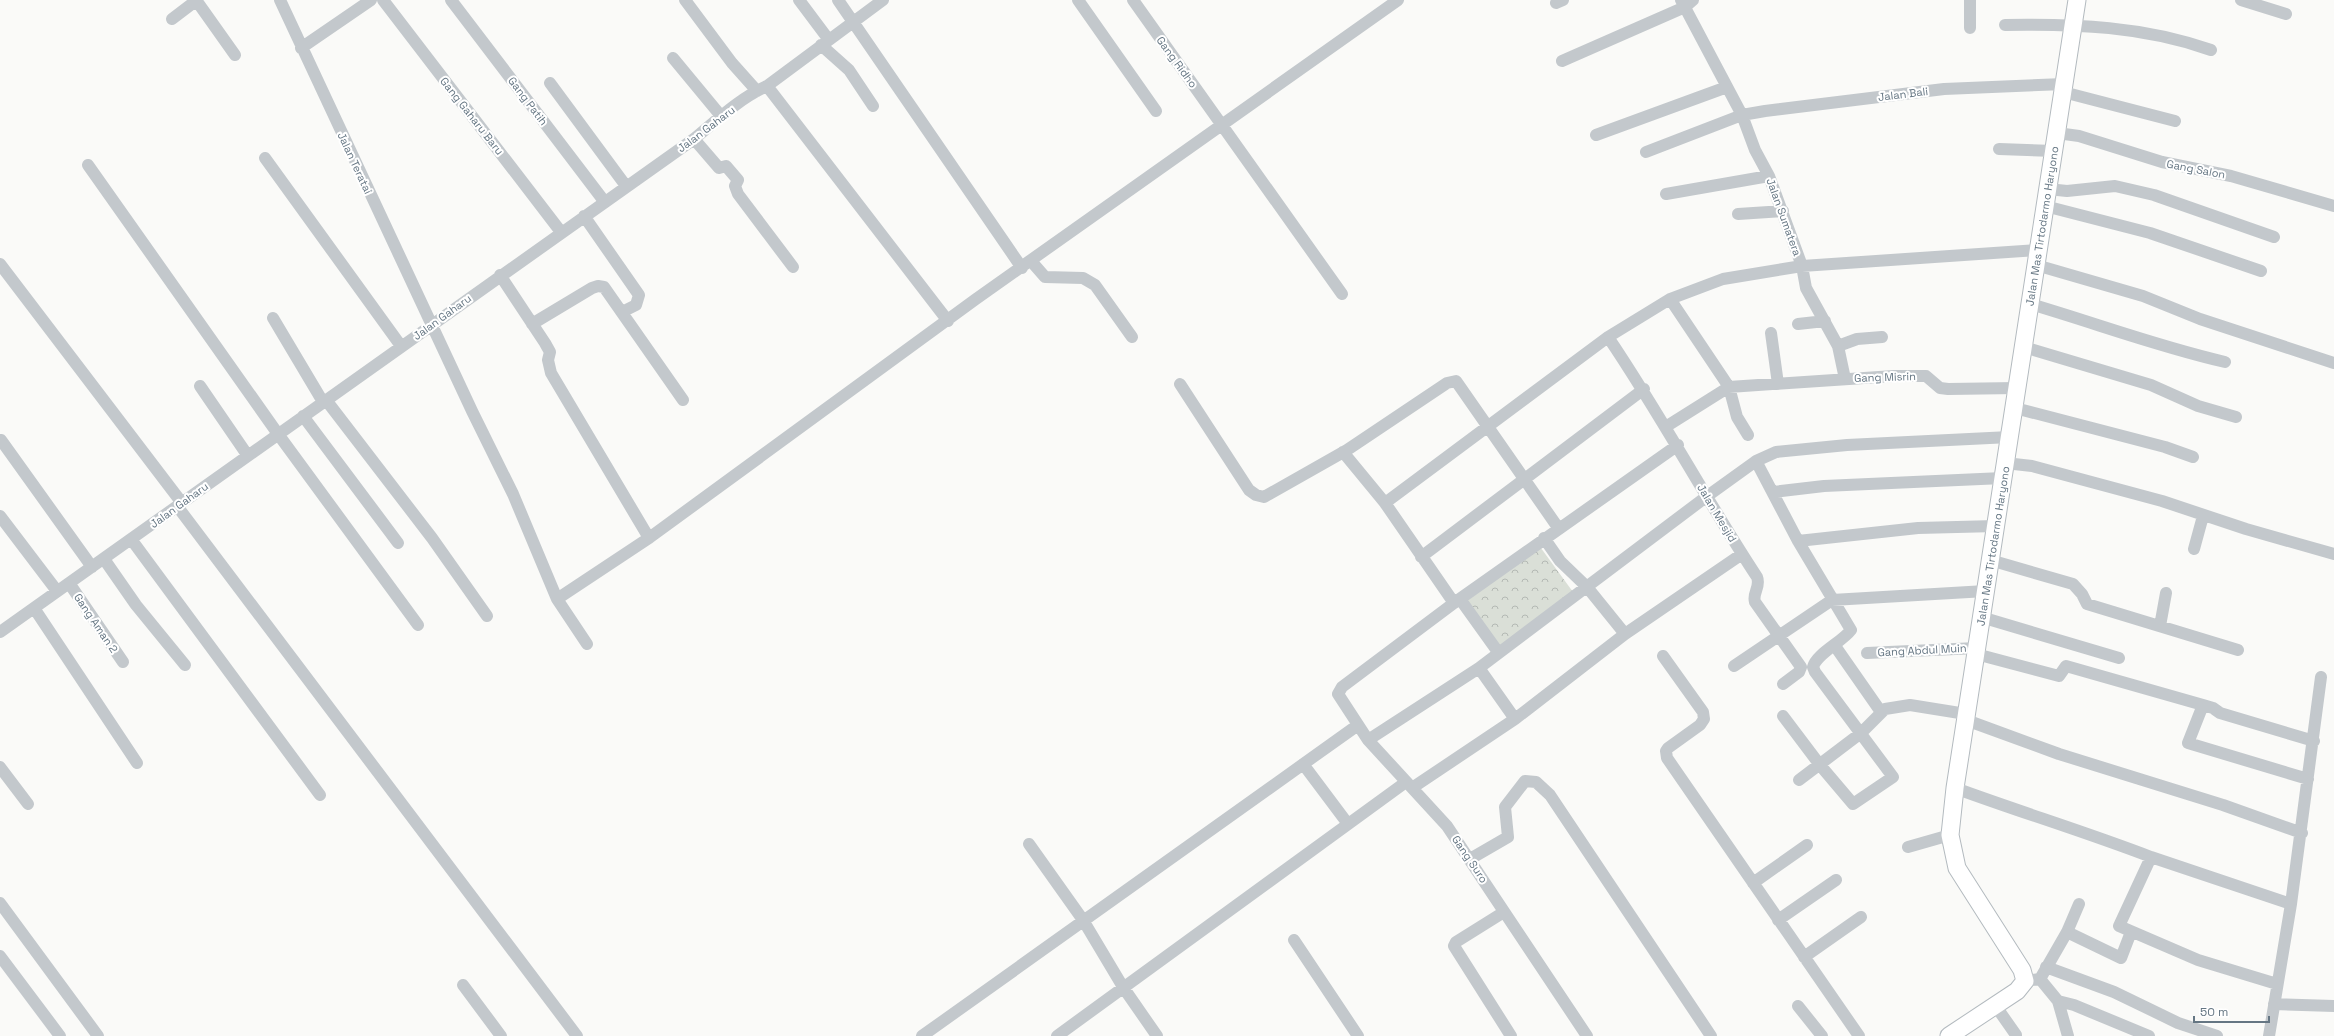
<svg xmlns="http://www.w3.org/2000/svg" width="2334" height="1036" font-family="'Space Grotesk',sans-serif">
	<defs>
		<pattern id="park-crowns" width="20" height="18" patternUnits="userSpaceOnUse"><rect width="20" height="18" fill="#dadfd7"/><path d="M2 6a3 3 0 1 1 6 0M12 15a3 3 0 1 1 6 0" fill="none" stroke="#b4b9b4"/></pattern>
	</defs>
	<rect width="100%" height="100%" fill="#fafaf8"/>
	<!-- park -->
	<path fill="url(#park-crowns)" d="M 1538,544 L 1573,592 L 1499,647 L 1464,599 Z"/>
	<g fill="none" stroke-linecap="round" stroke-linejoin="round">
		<defs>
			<path id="secondary" d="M 1949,1036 L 2017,991 L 2025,981 L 2022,970 L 1957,868 L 1950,835 L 1955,788 L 2077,0"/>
		</defs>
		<!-- secondary casing -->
		<use href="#secondary" stroke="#b3babf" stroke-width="19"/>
		<!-- street -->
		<path stroke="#c3c8cc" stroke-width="12" d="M 196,0 L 235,55
			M 280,0 L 472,411 L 513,494 L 557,599 L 587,644
			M 383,0 L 561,232
			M 451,0 L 604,201
			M 685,0 L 732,63 L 757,91
			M 799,0 L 829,40
			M 838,0 L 1022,268
			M 1078,0 L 1156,111
			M 1133,0 L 1342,294
			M 1681,0 L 1742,115 L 1755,150 L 1769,176 L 1802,266 L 1806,288 L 1838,346 L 1845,379
			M 2241,0 L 2286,14
			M 1556,3 L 1563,0
			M 172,19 L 197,0
			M 2005,25 C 2076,24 2143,26 2211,50
			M 1970,28 L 1970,0
			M 821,45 L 849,70 L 873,106
			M 301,48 L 371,0
			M 673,58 L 721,116
			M 1562,61 L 1685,7 L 1693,0
			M 550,83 L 626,186
			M 767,86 L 948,321
			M 2063,92 L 2175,121
			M 2057,133 L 2079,136 L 2162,162 L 2231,176 L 2334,206
			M 1596,135 L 1727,87
			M 694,139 L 719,168 L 726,166 L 738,180 L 735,186 L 738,194 L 793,267
			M 1999,149 L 2054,151
			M 1646,152 L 1742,115 L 1765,111 L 1944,89 L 2064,84
			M 265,158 L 401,346
			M 88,165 L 278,434 L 418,625
			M 2048,189 L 2067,191 L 2115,186 L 2154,195 L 2274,237
			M 1666,194 L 1769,176
			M 2045,206 L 2150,233 L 2261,271
			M 1738,214 L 1783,211
			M 584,216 L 639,295 L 636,305 L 622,312
			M 1031,261 L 1045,277 L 1083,278 L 1095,285 L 1132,337
			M 0,264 L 182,503
			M 2036,265 L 2143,296 L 2200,319 L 2334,363
			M 500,275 L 545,343 L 550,352 L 548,360 L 551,373 L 649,538
			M 1670,299 L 1729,387 L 1737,417 L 1748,435
			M 2030,304 C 2095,323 2159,347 2225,362
			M 273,318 L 323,402
			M 532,324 L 592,288 L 598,286 L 604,287 L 683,400
			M 1798,324 L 1825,321
			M 1771,333 L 1778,384
			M 1608,337 C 1661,415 1705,498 1757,577 C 1761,587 1752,593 1755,602 L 1801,667 L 1799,672 L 1783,684
			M 1838,346 L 1857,339 L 1882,337
			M 2024,347 L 2151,385 L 2198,406 L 2236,417
			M 1180,384 L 1249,490 L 1256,495 L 1264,497 L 1347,450 L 1447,383 L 1456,381 L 1559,529
			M 200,386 L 248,456
			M 326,400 L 432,538 L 487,616
			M 2015,408 L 2165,447 L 2193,457
			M 303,416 L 398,543
			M 1667,426 L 1729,387 L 1894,376 L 1926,376 L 1940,388 L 1948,389 L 2017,388
			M 1,440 L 92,567
			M 1343,452 L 1385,503 L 1454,603
			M 1756,461 L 1776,452 L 1847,445 L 2010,437
			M 2005,463 L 2032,466 L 2162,501 L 2246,529 L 2334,554
			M 1773,492 L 1824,486 L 2003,478
			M 1385,503 L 1608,337 L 1670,299 L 1723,279 L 1802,266 L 2039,250
			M 177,506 L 577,1036
			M 0,516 L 57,591
			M 1544,538 L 1560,561 L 1587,587 L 1625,634
			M 131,539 L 320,795
			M 1798,541 L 1918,528 L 1996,526
			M 2194,549 L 2203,516
			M 1421,557 L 1644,389
			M 104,559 L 136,605 L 185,665
			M 1990,560 L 2073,584 L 2082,594 L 2087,604 L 2238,650
			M 69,583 L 123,662
			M 557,599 L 649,538 L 976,299 L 1398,0
			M 1460,599 L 1498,652
			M 34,608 L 137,763
			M 1981,617 L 2119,658
			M 2160,626 L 2166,593
			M 0,632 L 694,139 C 717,120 740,98 767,86 L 883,0
			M 1835,646 L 1881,712
			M 1867,653 L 1977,648
			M 1976,654 L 2059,676 L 2066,666 L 2203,705 L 2188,743 L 2308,779
			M 1663,656 L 1703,712 L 1704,719 L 1700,725 L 1668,748 L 1666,751 L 1667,758 L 1859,1036
			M 1734,666 L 1832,600 L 1986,591
			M 1479,668 L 1515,719
			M 2203,705 L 2213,708 L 2220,713 L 2314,741
			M 1966,720 L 2059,754 L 2223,805 L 2302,833
			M 1368,740 L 1479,668 L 1706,497 L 1756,461 L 1798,541 L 1851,630 C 1842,642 1816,654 1813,667 L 1815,672 L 1893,777 L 1853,804 L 1820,765 L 1783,716
			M 1303,764 L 1348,824
			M 0,767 L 28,804
			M 1799,780 L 1861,733 L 1885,709 L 1910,705 L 1966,714
			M 1412,788 L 1515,719 L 1625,634 L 1742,554
			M 1955,788 C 2020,812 2086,832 2151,857 L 2119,926 L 2198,960 L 2277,984
			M 1029,844 L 1083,920 L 1123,987 L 1157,1036
			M 1908,847 L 1950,835
			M 2151,857 L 2291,904
			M 1470,859 L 1508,837 L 1505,807 L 1525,781 L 1536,782 L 1550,795 L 1711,1036
			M 1753,883 L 1807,845
			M 0,903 L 98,1036
			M 1504,912 L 1456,942 L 1454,946 L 1511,1036
			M 1778,920 L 1836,880
			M 2067,932 L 2121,958 L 2131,932
			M 1294,940 L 1358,1036
			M 0,956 L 60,1036
			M 1804,957 L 1861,917
			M 2046,967 L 2114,992 L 2178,1023 L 2217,1036
			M 2040,979 L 2067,932 L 2079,904
			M 2032,980 L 2040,979 L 2058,1001 L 2068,1036
			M 463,985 L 501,1036
			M 2058,1001 L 2074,1005 L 2149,1036
			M 2274,1004 L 2334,1006
			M 1995,1005 L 2016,1035
			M 1798,1006 L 1822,1036
			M 922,1036 L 1358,725
			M 1057,1036 L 1406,782
			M 1587,1036 L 1447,826 L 1368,740 L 1338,694 L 1342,687 L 1454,603 L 1678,445
			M 2269,1036 L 2291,904 L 2321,677"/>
		<!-- secondary -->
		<use href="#secondary" stroke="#fff" stroke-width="17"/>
	</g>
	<g text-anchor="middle" stroke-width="4" stroke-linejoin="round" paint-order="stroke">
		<!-- street labels -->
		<g font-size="11" fill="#657683" stroke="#fff">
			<text transform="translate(1177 62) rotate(54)" y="4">Gang Ridho</text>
			<text transform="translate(1903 94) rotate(-7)" y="4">Jalan Bali</text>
			<text transform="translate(528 101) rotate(53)" y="4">Gang Patih</text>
			<text transform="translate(472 116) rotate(52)" y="4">Gang Gaharu Baru</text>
			<text transform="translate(706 129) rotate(-37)" y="4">Jalan Gaharu</text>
			<text transform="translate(355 163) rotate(65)" y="4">Jalan Teratai</text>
			<text transform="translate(2196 169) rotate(11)" y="4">Gang Salon</text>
			<text transform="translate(1784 217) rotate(70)" y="4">Jalan Sumatera</text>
			<text transform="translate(2042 226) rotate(-81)" y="4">Jalan Mas Tirtodarmo Haryono</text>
			<text transform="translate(442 317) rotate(-36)" y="4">Jalan Gaharu</text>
			<text transform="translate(1885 377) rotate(-2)" y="4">Gang Misrin</text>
			<text transform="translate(179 505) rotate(-36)" y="4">Jalan Gaharu</text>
			<text transform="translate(1717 513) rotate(59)" y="4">Jalan Mesjid</text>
			<text transform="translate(1993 546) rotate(-81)" y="4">Jalan Mas Tirtodarmo Haryono</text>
			<text transform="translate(96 623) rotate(56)" y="4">Gang Aman 2</text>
			<text transform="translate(1922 650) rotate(-3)" y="4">Gang Abdul Muin</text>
			<text transform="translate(1470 859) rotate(56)" y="4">Gang Suro</text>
		</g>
	</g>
	<!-- scale -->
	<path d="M2194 1016v6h75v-6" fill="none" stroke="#657683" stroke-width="2"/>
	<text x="2200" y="1016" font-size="12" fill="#657683" stroke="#ffffff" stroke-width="3" paint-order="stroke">50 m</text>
</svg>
